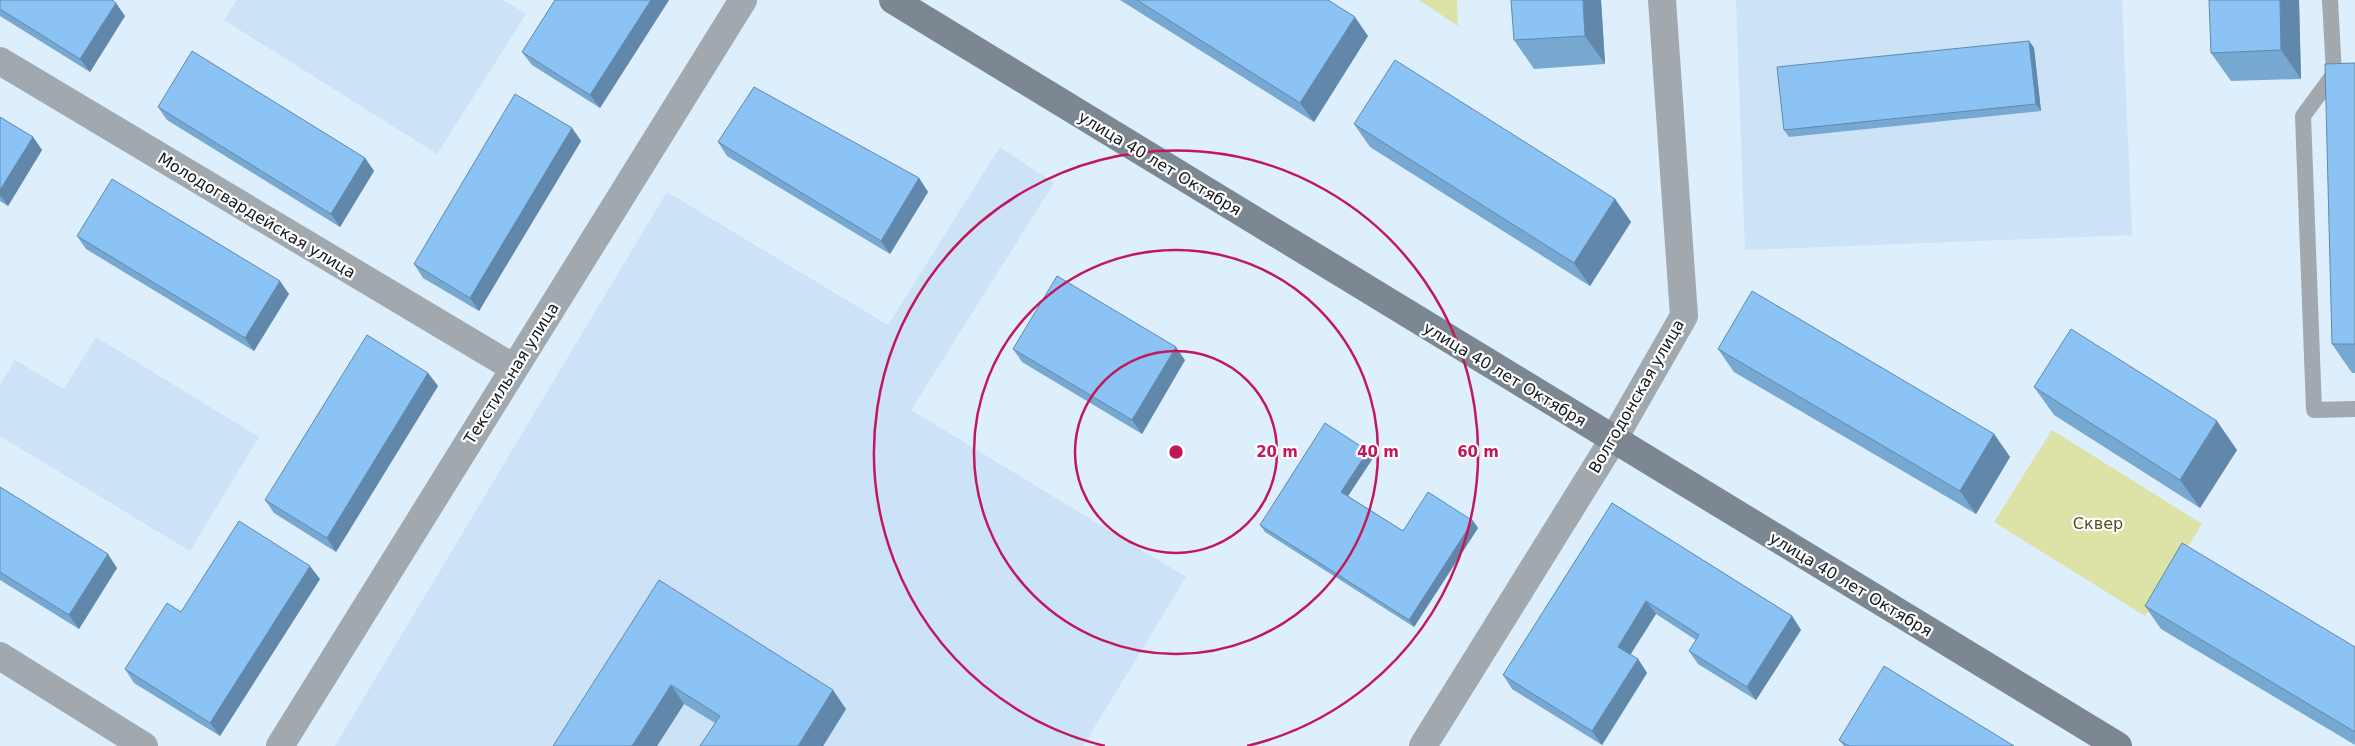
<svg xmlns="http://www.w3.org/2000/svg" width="2355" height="746" font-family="'DejaVu Sans',sans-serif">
	<rect width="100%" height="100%" fill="#ddeefd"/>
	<!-- built -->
	<path fill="#cbe2f7" d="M 237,0 L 503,0 L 526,14 L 437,154 L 224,20 Z
		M 1736,0 L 2122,0 L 2132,235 L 1745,250 Z
		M 1000,147 L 1054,183 L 911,410 L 1186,577 L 1083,746 L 335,746 L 667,192 L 888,325 Z
		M 96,337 L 259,437 L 190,551 L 0,436 L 0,385 L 15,360 L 64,389 Z"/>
	<!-- green -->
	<path fill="#dde2a7" d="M 1419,0 L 1457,0 L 1458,26 Z
		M 2052,430 L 2202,524 L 2145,616 L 1994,522 Z"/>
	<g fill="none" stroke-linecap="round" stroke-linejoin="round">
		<!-- lane -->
		<path stroke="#a1a8ae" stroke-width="16" d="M 2330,0 L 2334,74 L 2303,116 L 2314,410 L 2355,409"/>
		<!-- street -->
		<path stroke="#a1a8ae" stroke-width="28" d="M 0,61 L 514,368
			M 0,656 L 144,746
			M 280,746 L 743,0
			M 1423,746 L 1613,440 L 1684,316 L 1662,0"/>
		<!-- secondary -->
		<path stroke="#7d8791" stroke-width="28" d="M 893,0 L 2118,746"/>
	</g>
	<!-- wall -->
	<path fill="#77a8d2" d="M 0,0 L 125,16 L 90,72 L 0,16 Z
		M 555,0 L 669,0 L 600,108 L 532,65 L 522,52 Z
		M 1120,0 L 1328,0 L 1368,36 L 1314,122 Z
		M 1601,0 L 1605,64 L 1534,69 L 1514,40 Z
		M 2299,0 L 2301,79 L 2231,81 L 2211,53 Z
		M 2029,41 L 2034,48 L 2041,111 L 1789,137 L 1784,130 Z
		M 2355,63 L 2355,373 L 2352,373 L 2332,344 Z
		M 158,107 L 365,158 L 374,171 L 340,227 L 167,120 Z
		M 0,117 L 33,137 L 42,150 L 8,206 L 0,201 Z
		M 1354,124 L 1615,199 L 1631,222 L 1590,286 L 1370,147 Z
		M 572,128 L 581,141 L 479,311 L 423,278 L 414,264 Z
		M 718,142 L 919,178 L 928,192 L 890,254 L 727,156 Z
		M 77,236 L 289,294 L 254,351 L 86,249 Z
		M 1013,349 L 1185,360 L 1142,434 L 1022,362 Z
		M 1718,349 L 1994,434 L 2010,457 L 1976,514 L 1734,372 Z
		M 428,373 L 438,386 L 336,552 L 274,513 L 265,500 Z
		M 2034,387 L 2237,450 L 2200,508 L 2054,415 Z
		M 1368,451 L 1373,458 L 1348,496 L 1403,531 L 1473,521 L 1478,528 L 1414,627 L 1265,532 L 1260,525 Z
		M 0,487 L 117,568 L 79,629 L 0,580 Z
		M 1612,503 L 1792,616 L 1801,630 L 1756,700 L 1698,664 L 1689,651 L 1696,640 L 1656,614 L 1630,655 L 1638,659 L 1647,673 L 1602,745 L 1512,689 L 1503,675 Z
		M 320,579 L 220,736 L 134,683 L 125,669 L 181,612 Z
		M 659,580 L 846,709 L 823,746 L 700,746 L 715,723 L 684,704 L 657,746 Z
		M 2145,606 L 2355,647 L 2355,745 L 2161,629 Z
		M 1839,740 L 2014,746 L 1844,746 Z"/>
	<!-- shaded-wall -->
	<path fill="#6188ab" d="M 651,0 L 669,0 L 600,108 L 590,95 Z
		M 1583,0 L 1601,0 L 1605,64 L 1585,36 Z
		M 2280,0 L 2299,0 L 2301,79 L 2281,50 Z
		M 116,3 L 125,16 L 90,72 L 80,59 Z
		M 1355,17 L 1368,36 L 1314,122 L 1300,103 Z
		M 2029,41 L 2034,48 L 2041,111 L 2036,104 Z
		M 572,128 L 581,141 L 479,311 L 470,298 Z
		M 33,137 L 42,150 L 8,206 L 0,195 L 0,190 Z
		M 365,158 L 374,171 L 340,227 L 331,214 Z
		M 919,178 L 928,192 L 890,254 L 881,241 Z
		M 1615,199 L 1631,222 L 1590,286 L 1574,263 Z
		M 280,281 L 289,294 L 254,351 L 245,338 Z
		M 1176,347 L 1185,360 L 1142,434 L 1132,420 Z
		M 428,373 L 438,386 L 336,552 L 327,538 Z
		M 2217,421 L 2237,450 L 2200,508 L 2180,480 Z
		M 1994,434 L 2010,457 L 1976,514 L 1960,491 Z
		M 1368,451 L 1373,458 L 1346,499 L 1341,492 Z
		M 1473,521 L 1478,528 L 1414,627 L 1409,620 Z
		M 108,554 L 117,568 L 79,629 L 69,615 Z
		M 310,566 L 320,579 L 220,736 L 210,723 Z
		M 1646,601 L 1656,614 L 1627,660 L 1618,647 Z
		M 1792,616 L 1801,630 L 1756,700 L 1747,687 Z
		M 1638,659 L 1647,673 L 1602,745 L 1592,731 Z
		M 671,685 L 684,704 L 657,746 L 632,746 Z
		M 833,690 L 846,709 L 823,746 L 798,746 Z"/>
	<!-- building -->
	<path fill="#8ac3f4" stroke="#6188ab" d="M 0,0 L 112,0 L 116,3 L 80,59 L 0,9 Z
		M 555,0 L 651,0 L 590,95 L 522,52 Z
		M 1137,0 L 1328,0 L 1355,17 L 1300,103 Z
		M 1511,0 L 1583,0 L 1585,36 L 1514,40 Z
		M 2209,0 L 2280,0 L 2281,50 L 2211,53 Z
		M 2029,41 L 2036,104 L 1784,130 L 1777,67 Z
		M 192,51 L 365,158 L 331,214 L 158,107 Z
		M 1395,60 L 1615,199 L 1574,263 L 1354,124 Z
		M 2355,63 L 2355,344 L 2332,344 L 2325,64 Z
		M 754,87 L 919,178 L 881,241 L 718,142 Z
		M 515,94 L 572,128 L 470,298 L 414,264 Z
		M 0,117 L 33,137 L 0,190 Z
		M 112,179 L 280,281 L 245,338 L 77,236 Z
		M 1057,276 L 1176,347 L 1132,420 L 1013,349 Z
		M 1752,291 L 1994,434 L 1960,491 L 1718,349 Z
		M 2071,329 L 2217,421 L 2180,480 L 2034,387 Z
		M 367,335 L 428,373 L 327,538 L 265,500 Z
		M 1325,423 L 1368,451 L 1341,492 L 1403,531 L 1428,492 L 1473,521 L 1409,620 L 1260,525 Z
		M 0,487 L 108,554 L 69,615 L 0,572 Z
		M 1612,503 L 1792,616 L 1747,687 L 1689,651 L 1699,635 L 1646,601 L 1618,647 L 1638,659 L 1592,731 L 1503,675 Z
		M 239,521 L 310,566 L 210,723 L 125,669 L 167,603 L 181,612 Z
		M 2182,543 L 2355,647 L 2355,732 L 2145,606 Z
		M 659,580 L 833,690 L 798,746 L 700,746 L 720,716 L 671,685 L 632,746 L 553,746 Z
		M 1884,666 L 2014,746 L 1849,746 L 1839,740 Z"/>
	<!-- distance rings -->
	<g fill="none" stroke="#c2185b" stroke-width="2.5">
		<circle cx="1176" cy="452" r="101"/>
		<circle cx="1176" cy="452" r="202"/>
		<path d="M1105 746A302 302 0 1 1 1247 746"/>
	</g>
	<g text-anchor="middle" stroke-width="4.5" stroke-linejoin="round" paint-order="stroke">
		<!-- street labels -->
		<g font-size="16" fill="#13191e" stroke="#fff">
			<text transform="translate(1160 163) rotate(31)" y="6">улица 40 лет Октября</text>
			<text transform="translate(257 215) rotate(31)" y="6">Молодогвардейская улица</text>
			<text transform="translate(511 373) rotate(-58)" y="6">Текстильная улица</text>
			<text transform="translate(1505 374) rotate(31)" y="6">улица 40 лет Октября</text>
			<text transform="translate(1636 396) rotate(-60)" y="6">Волгодонская улица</text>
			<text transform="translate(1851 584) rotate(31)" y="6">улица 40 лет Октября</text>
		</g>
		<!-- park labels -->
		<g font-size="16" fill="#50531f" stroke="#fff">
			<text x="2098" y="529">Сквер</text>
		</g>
	</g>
	<circle cx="1176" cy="452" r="8" fill="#c2185b" stroke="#fff" stroke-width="2.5"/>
	<g font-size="15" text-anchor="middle" font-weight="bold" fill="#c2185b" stroke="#fff" stroke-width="4.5" stroke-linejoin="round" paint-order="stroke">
		<text x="1277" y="457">20 m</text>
		<text x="1378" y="457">40 m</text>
		<text x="1478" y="457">60 m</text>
	</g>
</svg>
